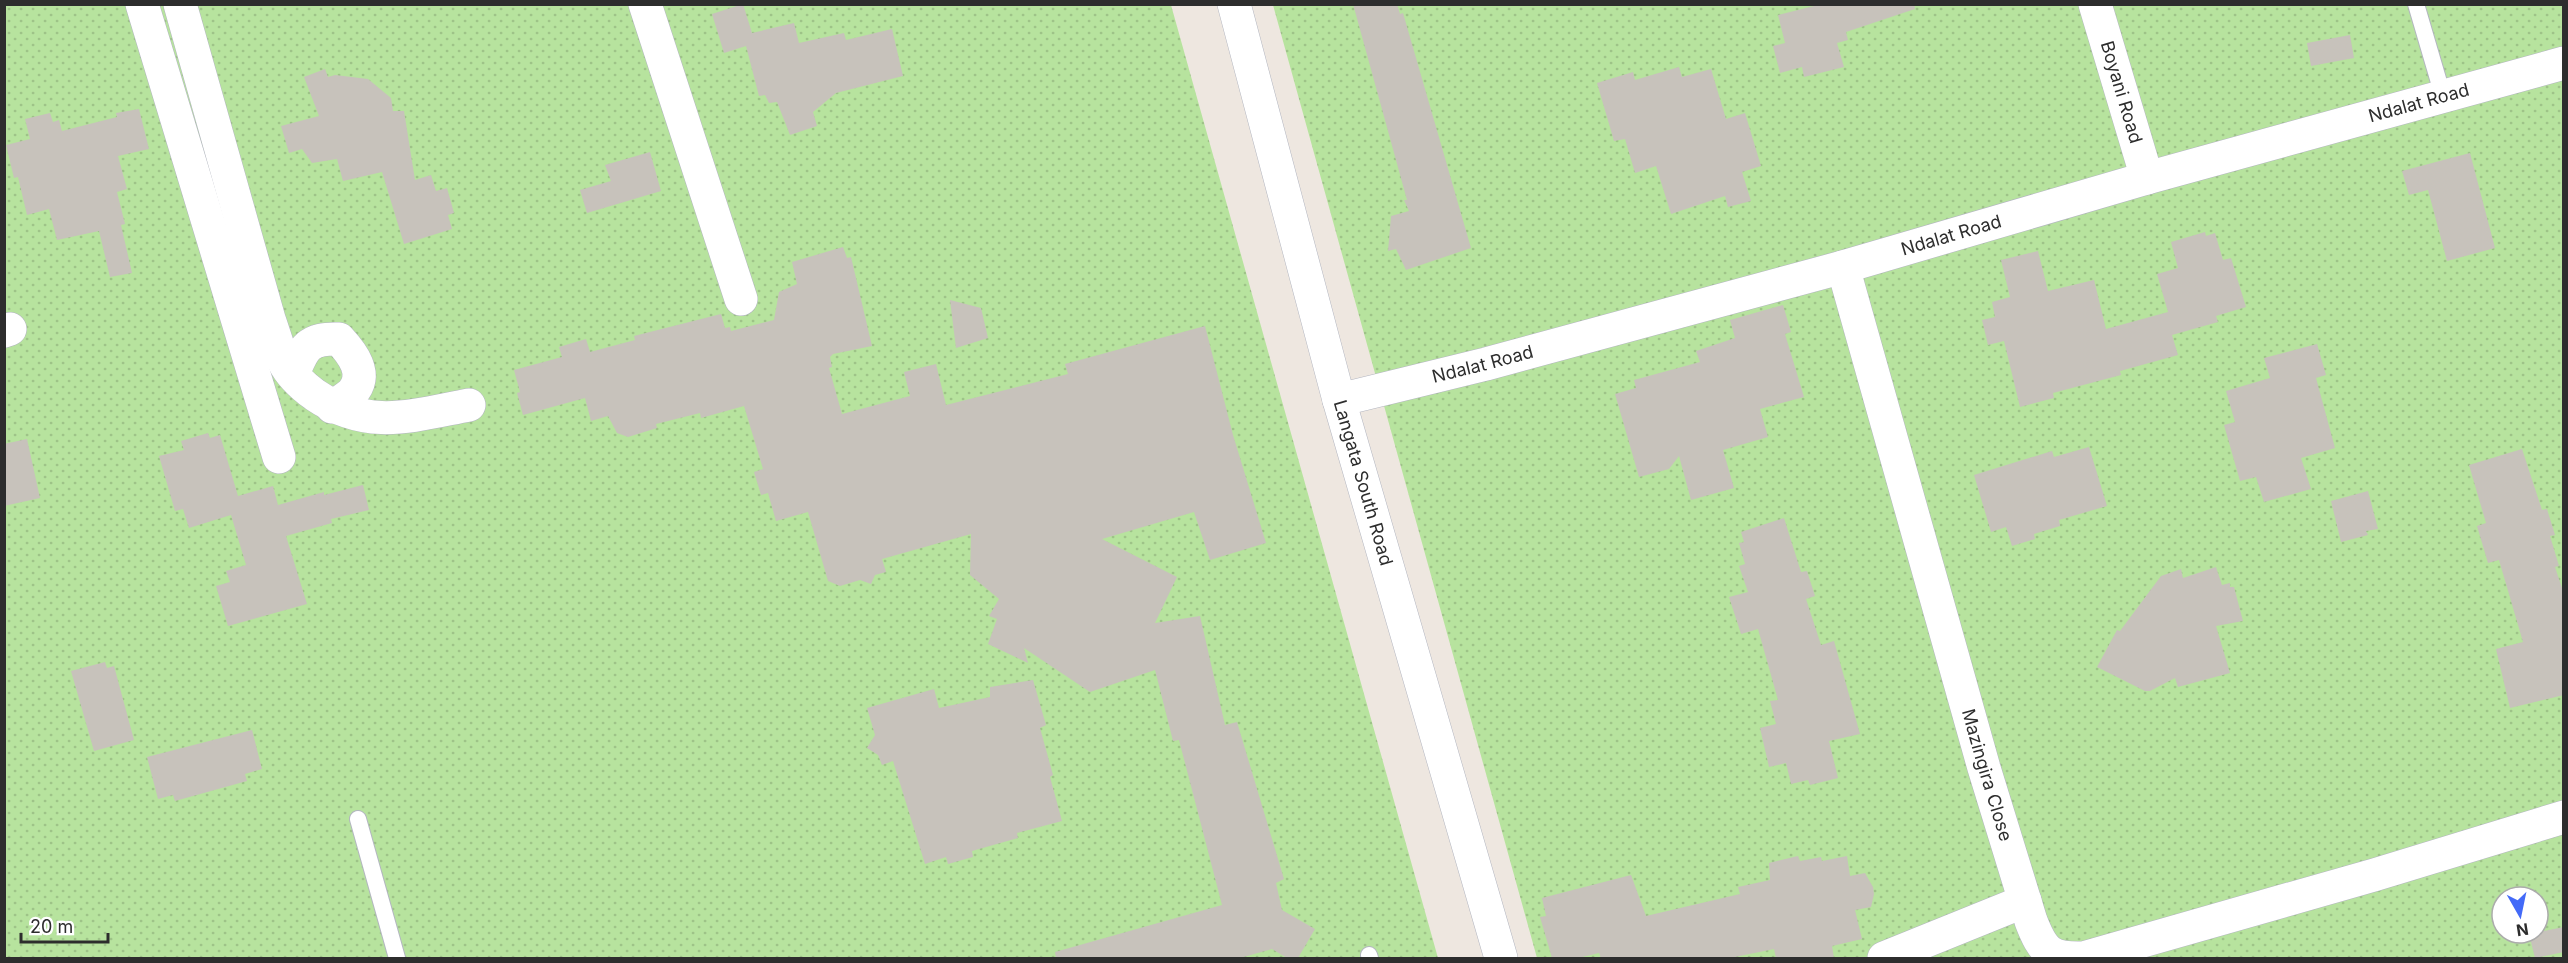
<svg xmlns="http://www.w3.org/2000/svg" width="2568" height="963" font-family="Inter,sans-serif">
	<defs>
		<pattern id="grass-dots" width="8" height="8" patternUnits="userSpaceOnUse" patternTransform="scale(1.5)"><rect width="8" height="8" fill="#b7e39e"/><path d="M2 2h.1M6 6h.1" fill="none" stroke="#9ec388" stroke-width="1.8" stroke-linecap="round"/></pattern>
	</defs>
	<rect width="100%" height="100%" fill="#eee7e0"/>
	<!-- grass -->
	<path fill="url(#grass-dots)" fill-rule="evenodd" d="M 5,5 L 1171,5 L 1438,958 L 5,958 Z
		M 1273,5 L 2563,5 L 2563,958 L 1537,958 ZM 2502,897 L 2538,897 L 2538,933 L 2502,933 Z"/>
	<!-- building -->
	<path fill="#c7c2bb" d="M 743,4 L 752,33 L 794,23 L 799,43 L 844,33 L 846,40 L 892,29 L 903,76 L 836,93 L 813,112 L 817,126 L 790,135 L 777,102 L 769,103 L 765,95 L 759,96 L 746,46 L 724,53 L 712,14 Z
		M 1353,4 L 1397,4 L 1400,14 L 1403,13 L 1471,248 L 1406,270 L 1396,249 L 1388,251 L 1391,216 L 1409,211 L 1404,200 L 1407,200 Z
		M 1822,4 L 1914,4 L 1915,9 L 1846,32 L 1848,40 L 1837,43 L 1844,67 L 1804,77 L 1802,67 L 1780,73 L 1773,46 L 1785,43 L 1778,15 Z
		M 2350,35 L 2354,58 L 2311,66 L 2307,43 Z
		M 1679,67 L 1682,77 L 1711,69 L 1726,119 L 1745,113 L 1761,166 L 1742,172 L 1751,201 L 1728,207 L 1725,196 L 1671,214 L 1656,166 L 1635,173 L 1625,139 L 1614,141 L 1597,83 L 1633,72 L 1635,80 Z
		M 325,69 L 328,77 L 335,75 L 368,79 L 391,98 L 393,111 L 404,111 L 415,180 L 431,175 L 436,191 L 447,188 L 454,213 L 448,215 L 452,229 L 404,244 L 382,172 L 343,181 L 337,159 L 312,163 L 302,149 L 289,153 L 281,126 L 319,116 L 304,77 Z
		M 139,109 L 149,149 L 118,156 L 127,189 L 117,192 L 125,224 L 121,225 L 132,273 L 110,277 L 99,231 L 57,240 L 49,209 L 27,215 L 18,177 L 14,178 L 6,145 L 30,139 L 25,119 L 50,113 L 53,122 L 59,120 L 62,131 L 117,117 L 116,113 Z
		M 650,152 L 661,191 L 587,213 L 580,190 L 611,181 L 605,165 Z
		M 2470,153 L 2495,248 L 2447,261 L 2428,190 L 2409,195 L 2402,171 Z
		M 2205,232 L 2206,236 L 2215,233 L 2223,260 L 2231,258 L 2246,307 L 2216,316 L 2218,322 L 2172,335 L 2178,355 L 2120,371 L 2121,375 L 2053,393 L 2054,398 L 2020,407 L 2004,341 L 1988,345 L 1982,320 L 1995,317 L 1992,302 L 2010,297 L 2001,260 L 2038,251 L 2048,291 L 2094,280 L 2106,329 L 2168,312 L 2157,274 L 2178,268 L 2171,242 Z
		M 843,247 L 847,258 L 851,257 L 872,346 L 833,354 L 830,357 L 832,367 L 829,368 L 842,414 L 910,396 L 904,372 L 936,364 L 946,405 L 1068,374 L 1065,364 L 1205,326 L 1233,435 L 1266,543 L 1210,560 L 1194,512 L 1102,539 L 1177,577 L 1155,623 L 1200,616 L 1225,725 L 1237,722 L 1284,879 L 1276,883 L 1282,910 L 1315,929 L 1298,958 L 1287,958 L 1272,949 L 1240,958 L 1056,958 L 1055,952 L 1222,905 L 1179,740 L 1173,741 L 1155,670 L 1090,692 L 1024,648 L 1028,663 L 988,644 L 997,619 L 989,616 L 999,599 L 970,575 L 971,534 L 882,559 L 886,572 L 875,575 L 871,584 L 860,580 L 840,586 L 828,581 L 808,512 L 776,521 L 768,493 L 761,495 L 754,472 L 763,469 L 744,406 L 701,418 L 700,413 L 656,424 L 657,428 L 628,437 L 617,433 L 608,416 L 591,421 L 585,398 L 523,415 L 517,393 L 520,392 L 514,370 L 562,357 L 559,347 L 586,339 L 590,352 L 635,340 L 634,336 L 721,314 L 725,328 L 730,327 L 731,331 L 774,320 L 779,292 L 797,284 L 792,262 Z
		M 950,300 L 981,308 L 988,338 L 956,348 Z
		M 1783,305 L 1791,332 L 1785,334 L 1804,397 L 1760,409 L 1768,437 L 1723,450 L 1734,488 L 1691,500 L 1679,456 L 1669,469 L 1639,477 L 1615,394 L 1636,388 L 1634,380 L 1700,362 L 1696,351 L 1735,338 L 1730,320 Z
		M 2317,344 L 2326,375 L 2316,378 L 2335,448 L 2301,458 L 2311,489 L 2264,502 L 2256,477 L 2240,481 L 2224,425 L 2235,422 L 2226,391 L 2270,378 L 2264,358 Z
		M 208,433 L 210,438 L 220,435 L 238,496 L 273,486 L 278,505 L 324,492 L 324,495 L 363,485 L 369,510 L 331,519 L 332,523 L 286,536 L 307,604 L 228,626 L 216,586 L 230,582 L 226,571 L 246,565 L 231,515 L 189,528 L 183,509 L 175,511 L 159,456 L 184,450 L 181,441 Z
		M 27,439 L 40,498 L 4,506 L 4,444 Z
		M 2089,447 L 2107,506 L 2059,520 L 2060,526 L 2034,534 L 2035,539 L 2012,546 L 2006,527 L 1991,532 L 1974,475 L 2052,451 L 2054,457 Z
		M 2522,449 L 2542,510 L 2547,509 L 2555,535 L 2550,536 L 2559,566 L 2555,567 L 2564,594 L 2564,695 L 2510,708 L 2496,649 L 2523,642 L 2499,560 L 2488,563 L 2477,526 L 2486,523 L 2469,465 Z
		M 2368,491 L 2378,529 L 2366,531 L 2368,535 L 2341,542 L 2331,501 Z
		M 1784,518 L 1801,572 L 1807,571 L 1815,596 L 1806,599 L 1821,645 L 1834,641 L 1860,734 L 1829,741 L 1838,778 L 1810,785 L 1808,780 L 1791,784 L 1786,763 L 1769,767 L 1760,728 L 1776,724 L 1770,701 L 1778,700 L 1758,629 L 1741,634 L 1729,597 L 1748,592 L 1739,566 L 1745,564 L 1739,543 L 1744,542 L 1741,532 Z
		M 2216,567 L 2222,585 L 2230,583 L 2230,587 L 2234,587 L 2243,621 L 2216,626 L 2230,673 L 2178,687 L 2175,678 L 2150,691 L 2145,691 L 2097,667 L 2117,630 L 2120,631 L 2161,576 L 2181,569 L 2183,578 Z
		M 105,662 L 107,668 L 114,666 L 134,740 L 94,751 L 71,671 Z
		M 1033,680 L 1046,725 L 1040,728 L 1053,775 L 1050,777 L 1062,821 L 1017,833 L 1018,838 L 972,851 L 973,857 L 948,864 L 946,857 L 925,864 L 893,761 L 882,765 L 878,755 L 867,748 L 875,735 L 867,708 L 934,689 L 939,708 L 990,697 L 990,687 Z
		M 252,730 L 262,769 L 245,774 L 247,781 L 175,801 L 173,795 L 158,799 L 147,757 Z
		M 1798,856 L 1800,861 L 1821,857 L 1822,861 L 1847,856 L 1850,876 L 1865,873 L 1873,887 L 1874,894 L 1871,907 L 1855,910 L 1862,939 L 1832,946 L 1834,958 L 1776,958 L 1774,949 L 1730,958 L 1601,958 L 1599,953 L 1578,958 L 1552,958 L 1540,917 L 1546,916 L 1542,898 L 1631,875 L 1646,916 L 1740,894 L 1738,887 L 1770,880 L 1769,863 Z
		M 2564,927 L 2564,952 L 2535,958 L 2529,934 Z"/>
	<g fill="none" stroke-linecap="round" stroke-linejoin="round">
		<defs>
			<path id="service" d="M 2416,4 L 2443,96
				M 358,819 L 397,958
				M 1369,955 L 1370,958"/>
			<g id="minor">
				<path d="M 142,4 L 279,457"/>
				<path d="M 180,4 L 269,319 C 274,333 278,348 284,362 C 290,374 304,387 315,395 C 368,431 411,416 469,405"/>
				<path d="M 645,4 L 741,299"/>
				<path id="s1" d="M 2095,4 L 2147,178"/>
				<path id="s2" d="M 1843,267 L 1984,768 L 2031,921 C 2043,952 2050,959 2083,958 L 2374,875 L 2564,817"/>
				<path d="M 4,331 L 10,329"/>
				<path d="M 293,374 C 304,347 308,338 339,339 C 352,353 369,374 352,393 C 347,398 339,402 332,407"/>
				<path id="s3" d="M 1339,400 L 1486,364 L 1843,267 L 2147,178 L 2564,63"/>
				<path d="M 1884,958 L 2025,901"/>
			</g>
			<g id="tertiary">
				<path id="s4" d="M 1234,4 L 1339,400 L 1501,958"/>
			</g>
		</defs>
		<!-- service casing -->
		<use href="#service" stroke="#b3b6c0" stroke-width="18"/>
		<!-- minor casing -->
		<use href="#minor" stroke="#b3b6c0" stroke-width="34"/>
		<!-- tertiary casing -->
		<use href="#tertiary" stroke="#b3b6c0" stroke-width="34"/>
		<!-- service -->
		<use href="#service" stroke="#fff" stroke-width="16"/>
		<!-- minor -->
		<use href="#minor" stroke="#fff" stroke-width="33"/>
		<!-- tertiary -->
		<use href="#tertiary" stroke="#fff" stroke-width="33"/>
	</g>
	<g text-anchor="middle" stroke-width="4.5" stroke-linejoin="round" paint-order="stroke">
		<!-- street labels -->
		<g font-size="18" fill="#2d2d2d" stroke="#fff">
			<text dy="6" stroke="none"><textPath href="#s1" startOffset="92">Boyani Road</textPath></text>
			<text dy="6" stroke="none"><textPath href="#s3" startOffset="1120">Ndalat Road</textPath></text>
			<text dy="6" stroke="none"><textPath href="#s3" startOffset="634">Ndalat Road</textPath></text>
			<text dy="6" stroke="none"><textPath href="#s3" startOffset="148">Ndalat Road</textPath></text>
			<text dy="6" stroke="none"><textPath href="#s4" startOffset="496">Langata South Road</textPath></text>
			<text dy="6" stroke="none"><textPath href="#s2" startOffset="528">Mazingira Close</textPath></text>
		</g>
	</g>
	<!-- border -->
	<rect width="2568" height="963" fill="none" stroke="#2d2d2d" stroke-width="12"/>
	<!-- north arrow -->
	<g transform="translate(2520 915) rotate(171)"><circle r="28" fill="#ffffff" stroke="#ababab" stroke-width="1.5"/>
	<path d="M0-4.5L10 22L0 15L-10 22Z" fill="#436af8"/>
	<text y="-9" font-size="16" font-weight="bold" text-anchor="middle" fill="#2d2d2d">N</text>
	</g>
	<!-- scale -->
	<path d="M21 933v9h87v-9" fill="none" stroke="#2d2d2d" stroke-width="3"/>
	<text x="30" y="933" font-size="18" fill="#2d2d2d" stroke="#ffffff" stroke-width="4.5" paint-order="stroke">20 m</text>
</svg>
